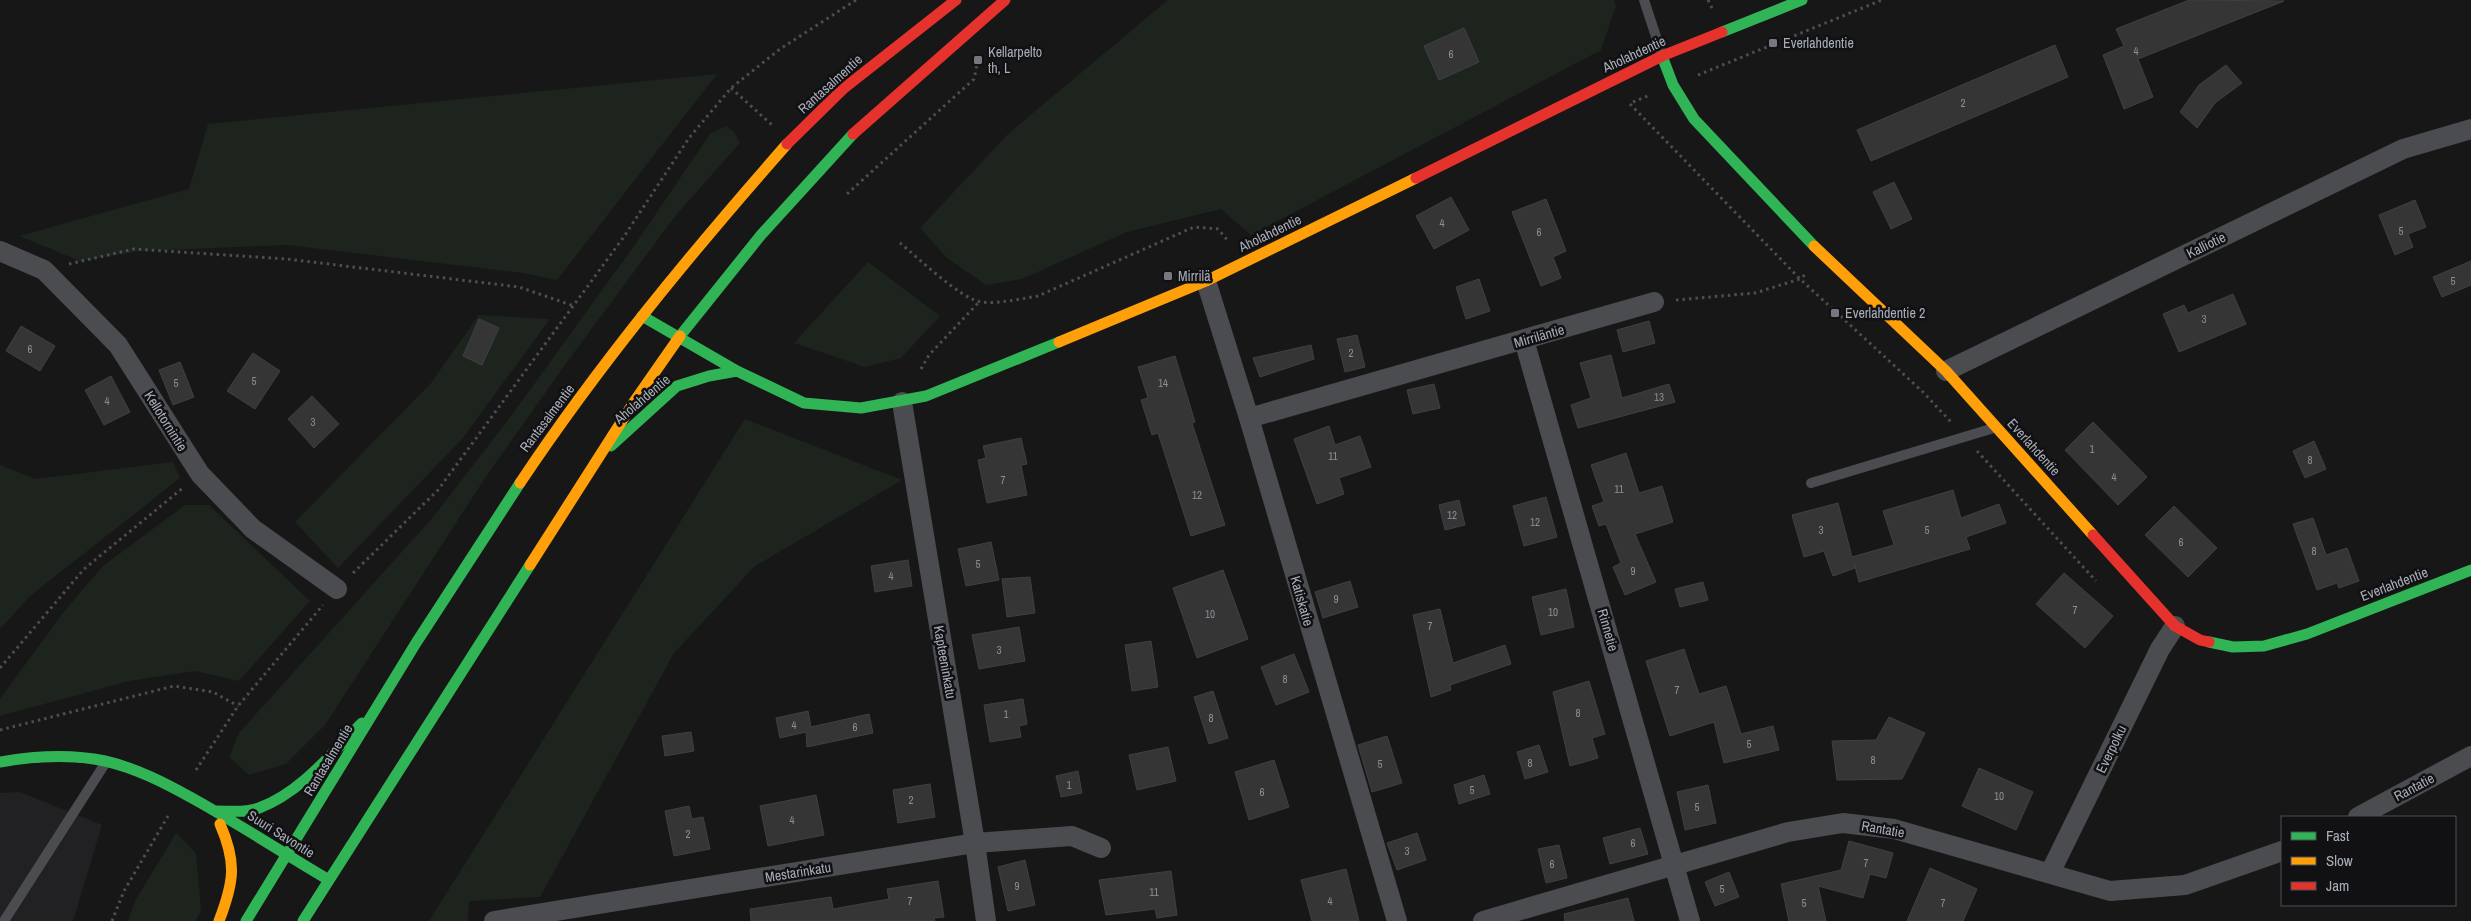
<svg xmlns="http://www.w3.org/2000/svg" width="2471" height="921" font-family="'Archivo Narrow',sans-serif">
	<rect width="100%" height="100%" fill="#171717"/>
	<!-- built -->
	<path fill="#212123" d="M 20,792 L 102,825 L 73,921 L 0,921 L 0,793 Z"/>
	<!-- green -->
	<path fill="#1d241e" d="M 1168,0 L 1614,0 L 1616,6 L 1601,50 L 1251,235 L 1221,209 L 1127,232 L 1022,279 L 986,285 L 947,258 L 920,228 L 1008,134 Z
		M 717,74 L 557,280 L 523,273 L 287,245 L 140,251 L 80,261 L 19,236 L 189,189 L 208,124 Z
		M 726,126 L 734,132 L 740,143 L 676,215 L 570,358 L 489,472 L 325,725 L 286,764 L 249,775 L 229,757 L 239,733 L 434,516 L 514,412 L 634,246 L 710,134 Z
		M 868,262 L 940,316 L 901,358 L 865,367 L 794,343 Z
		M 479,315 L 550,319 L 462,439 L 338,568 L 295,522 L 431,383 Z
		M 745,419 L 902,480 L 755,566 L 674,653 L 540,897 L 469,901 L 468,921 L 429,921 Z
		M 173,462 L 180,478 L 30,596 L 0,629 L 0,465 L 35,479 Z
		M 185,505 L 209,505 L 310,601 L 239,681 L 195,671 L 129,681 L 0,716 L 0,699 L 62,614 L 103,566 Z
		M 176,833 L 196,853 L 201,910 L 196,921 L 128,921 L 135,901 Z"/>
	<!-- building -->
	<path fill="#353536" stroke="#3f4043" d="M 2189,0 L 2284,1 L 2138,59 L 2153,97 L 2124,109 L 2103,55 L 2124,46 L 2116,29 Z
		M 1464,28 L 1479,62 L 1439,80 L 1424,46 Z
		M 2055,45 L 2068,77 L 1871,161 L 1857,130 Z
		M 2226,65 L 2242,83 L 2215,103 L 2197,128 L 2180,112 L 2199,85 Z
		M 1894,182 L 1912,219 L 1891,229 L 1873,192 Z
		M 1451,197 L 1469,230 L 1434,249 L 1416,216 Z
		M 1546,199 L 1566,251 L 1553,257 L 1561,278 L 1541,286 L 1512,212 Z
		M 2415,200 L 2426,227 L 2408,234 L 2413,247 L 2395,255 L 2379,215 Z
		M 2471,261 L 2471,285 L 2442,297 L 2433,277 Z
		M 1479,279 L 1490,311 L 1466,319 L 1456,287 Z
		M 2233,294 L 2246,324 L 2179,352 L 2163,314 L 2184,305 L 2188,313 Z
		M 479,319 L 499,328 L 482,365 L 463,356 Z
		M 1649,321 L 1655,343 L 1623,352 L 1617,330 Z
		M 21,326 L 55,346 L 40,371 L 6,351 Z
		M 1357,335 L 1365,367 L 1345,372 L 1337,339 Z
		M 1311,345 L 1314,359 L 1260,377 L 1253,358 Z
		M 253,353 L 280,371 L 255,409 L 227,391 Z
		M 1611,355 L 1622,398 L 1669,384 L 1675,402 L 1578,428 L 1571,405 L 1591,398 L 1580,363 Z
		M 1175,356 L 1195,422 L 1192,423 L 1225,525 L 1191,536 L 1158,433 L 1152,435 L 1141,400 L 1148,398 L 1138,367 Z
		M 180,362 L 194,397 L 173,405 L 159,370 Z
		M 111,376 L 130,412 L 104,425 L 85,390 Z
		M 1434,384 L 1440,408 L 1413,414 L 1407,390 Z
		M 312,396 L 339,424 L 314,448 L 288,419 Z
		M 2093,422 L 2147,477 L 2118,505 L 2065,450 Z
		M 1329,426 L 1335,445 L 1360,436 L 1371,467 L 1339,478 L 1344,494 L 1317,504 L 1294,439 Z
		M 1021,438 L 1027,464 L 1021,465 L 1027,495 L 987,503 L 978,460 L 986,458 L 983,446 Z
		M 2314,441 L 2326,469 L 2305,478 L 2293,451 Z
		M 1626,453 L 1639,493 L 1662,486 L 1673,522 L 1635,534 L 1656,582 L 1625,595 L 1613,567 L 1621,563 L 1606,524 L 1599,526 L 1592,506 L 1604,502 L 1591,465 Z
		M 1953,490 L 1961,518 L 1999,504 L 2006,523 L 1966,537 L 1970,549 L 1859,582 L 1854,562 L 1855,568 L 1833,576 L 1824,551 L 1804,557 L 1792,515 L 1838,503 L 1852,557 L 1894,545 L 1883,511 Z
		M 1546,497 L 1557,537 L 1524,546 L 1513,506 Z
		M 1459,500 L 1465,525 L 1445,530 L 1439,505 Z
		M 2174,506 L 2217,548 L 2188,577 L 2145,535 Z
		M 2313,518 L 2326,555 L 2347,548 L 2359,581 L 2339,588 L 2337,583 L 2317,590 L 2293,524 Z
		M 991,542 L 999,580 L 966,586 L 958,549 Z
		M 908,560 L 912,586 L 875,592 L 871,566 Z
		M 1223,570 L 1248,639 L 1197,658 L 1173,588 Z
		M 2064,573 L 2113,616 L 2085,648 L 2036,604 Z
		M 1030,577 L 1035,613 L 1007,617 L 1002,579 Z
		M 1350,581 L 1358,607 L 1323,618 L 1315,592 Z
		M 1703,582 L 1708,600 L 1680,607 L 1675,589 Z
		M 1566,589 L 1574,627 L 1541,635 L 1532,597 Z
		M 1440,609 L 1453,663 L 1505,645 L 1511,664 L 1450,685 L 1451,690 L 1431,697 L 1413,615 Z
		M 1019,627 L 1025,661 L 979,669 L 972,635 Z
		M 1151,641 L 1158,687 L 1132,691 L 1125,645 Z
		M 1684,649 L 1699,694 L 1726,686 L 1741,734 L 1773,726 L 1779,750 L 1724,763 L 1714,722 L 1670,736 L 1646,661 Z
		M 1294,654 L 1309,692 L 1276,705 L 1261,667 Z
		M 1589,681 L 1605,734 L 1592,738 L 1598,758 L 1570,766 L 1553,692 Z
		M 1213,691 L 1228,738 L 1209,744 L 1194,697 Z
		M 1023,699 L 1027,724 L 1019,726 L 1021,737 L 990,742 L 984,705 Z
		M 808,711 L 811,727 L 869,714 L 873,733 L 807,747 L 806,732 L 780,738 L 776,718 Z
		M 1889,717 L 1925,733 L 1902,779 L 1837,780 L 1832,741 L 1876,740 Z
		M 691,732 L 694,751 L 665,756 L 662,736 Z
		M 1387,736 L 1402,783 L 1372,792 L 1358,745 Z
		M 1539,745 L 1548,772 L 1525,779 L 1517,752 Z
		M 1168,747 L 1176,781 L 1137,790 L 1129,755 Z
		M 1274,760 L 1289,807 L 1249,820 L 1235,772 Z
		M 1979,768 L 2033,792 L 2016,830 L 1962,806 Z
		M 1078,771 L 1082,793 L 1061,797 L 1056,776 Z
		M 1484,775 L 1490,794 L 1459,804 L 1454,785 Z
		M 930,784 L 935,817 L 898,823 L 893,790 Z
		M 1708,785 L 1716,823 L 1685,830 L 1677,792 Z
		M 816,795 L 824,835 L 768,846 L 760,806 Z
		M 689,806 L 692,819 L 703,817 L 710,849 L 674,856 L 665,811 Z
		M 1640,828 L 1648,854 L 1610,864 L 1603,838 Z
		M 1417,833 L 1426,860 L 1397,870 L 1387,843 Z
		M 1849,841 L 1893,853 L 1886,878 L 1870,874 L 1863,898 L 1818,886 L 1826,921 L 1789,921 L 1781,884 L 1841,870 Z
		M 1559,845 L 1567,878 L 1546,883 L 1538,849 Z
		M 1025,860 L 1035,905 L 1008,911 L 998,867 Z
		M 1930,868 L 1977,889 L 1963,921 L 1907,921 Z
		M 1346,869 L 1359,921 L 1312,921 L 1301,880 Z
		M 1171,871 L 1177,915 L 1157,918 L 1155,909 L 1106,915 L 1099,880 Z
		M 1729,872 L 1739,897 L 1715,906 L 1705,882 Z
		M 938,881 L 944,917 L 934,918 L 935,921 L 751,921 L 750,909 L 831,897 L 833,909 L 889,899 L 887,889 Z
		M 1628,898 L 1634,921 L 1565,921 L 1564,914 Z"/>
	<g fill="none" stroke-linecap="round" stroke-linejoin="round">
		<!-- path -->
		<path stroke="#4d4e52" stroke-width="3" stroke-dasharray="2.5 4" stroke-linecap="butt" d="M 1708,0 L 1712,8
			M 1698,75 L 1882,0
			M 731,88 L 772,125
			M 1633,102 L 1650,95
			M 1630,104 L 1800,279 L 1923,392 L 1951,422
			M 847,194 L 974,79 L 978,60
			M 900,243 C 917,257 961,299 981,302 C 999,304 1019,299 1038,296 L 1194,227 L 1218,229 L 1229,242
			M 69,264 L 134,249 L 287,259 L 519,287 L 574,306
			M 1676,300 L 1755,293 L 1800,279 L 1806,274
			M 921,369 L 929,355 L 979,302
			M 1977,451 L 2096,581
			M 353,573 L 438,490 L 623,238 L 689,138 L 731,88 L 780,49 L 856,0
			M 0,668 L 84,569 L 184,487
			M 0,730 L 174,686 L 213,692 L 238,706
			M 196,770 L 238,706 L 323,605
			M 112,921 L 124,891 L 168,816"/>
		<!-- lane -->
		<path stroke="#4b4c50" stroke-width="10" d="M 1644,0 L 1662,55
			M 1811,483 L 1994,428
			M 4,921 L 106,762"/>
		<!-- street -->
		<path stroke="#4b4c50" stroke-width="20" d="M 0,251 L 44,270 L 118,345 L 200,474 L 253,529 L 337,589
			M 1206,281 L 1249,418 L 1397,921
			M 1524,340 L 1690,921
			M 1946,371 L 2403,149 L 2471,129
			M 902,402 L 975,843 L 986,921
			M 1249,418 L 1654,302
			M 2358,817 L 2471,756
			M 2050,873 L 2160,649 L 2175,626
			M 494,921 L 975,843 L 1072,836 L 1101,848
			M 1483,921 L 1788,832 L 1843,823 L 1894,829 L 2110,891 L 2185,885 L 2282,851"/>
		<!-- fast -->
		<path stroke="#30b455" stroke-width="11" d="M 1722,32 L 1802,0
			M 1662,56 L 1673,85 L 1694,119 L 1814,246
			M 642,316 L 737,371 L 804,403 L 861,408 L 926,396 L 1059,342
			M 680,336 L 761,235 L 853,134
			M 611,446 L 677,386 L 709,376 L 737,371
			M 2209,642 L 2233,647 L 2264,646 L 2307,634 L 2471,570
			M 0,762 C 35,756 71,754 105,761 C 136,768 165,783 192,798 C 239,824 283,853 329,880
			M 217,811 C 230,811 246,813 259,808 C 300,793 332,753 362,723
			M 246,921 L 416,643 L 520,483
			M 303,921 L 530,565"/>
		<!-- slow -->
		<path stroke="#ff9f0a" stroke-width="11" d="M 1814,246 L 1946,371 L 2093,535
			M 1059,342 L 1206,281 L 1416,178
			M 520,483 C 600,363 692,252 787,144
			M 530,565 L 634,402 L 680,336
			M 219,921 C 234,882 237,863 220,824"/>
		<!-- jam -->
		<path stroke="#e5322d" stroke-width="11" d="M 853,134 L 1005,0
			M 787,144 L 843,89 L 956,0
			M 1416,178 L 1662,56 L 1722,32
			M 2093,535 L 2175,626 L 2200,640 L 2209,642"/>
	</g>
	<!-- markers -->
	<g fill="#757880" stroke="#111113" stroke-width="2">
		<rect x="1768" y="38" width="10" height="10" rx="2.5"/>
		<rect x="973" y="55" width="10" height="10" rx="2.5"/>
		<rect x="1163" y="271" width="10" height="10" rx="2.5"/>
		<rect x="1830" y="308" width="10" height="10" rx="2.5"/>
	</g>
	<g text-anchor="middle" stroke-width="5" stroke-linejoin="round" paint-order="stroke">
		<!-- number labels -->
		<g font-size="11" fill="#8b8f98">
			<text x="2136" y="55">4</text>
			<text x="1451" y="58">6</text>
			<text x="1963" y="107">2</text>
			<text x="1442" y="227">4</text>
			<text x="2401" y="235">5</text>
			<text x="1539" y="236">6</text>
			<text x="2453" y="285">5</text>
			<text x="2204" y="323">3</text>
			<text x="30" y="353">6</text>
			<text x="1351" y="357">2</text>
			<text x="254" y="385">5</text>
			<text x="176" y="387">5</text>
			<text x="1163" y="387">14</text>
			<text x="1659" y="401">13</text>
			<text x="107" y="405">4</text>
			<text x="313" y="426">3</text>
			<text x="2092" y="453">1</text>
			<text x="1333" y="460">11</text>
			<text x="2310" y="464">8</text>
			<text x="2114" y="481">4</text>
			<text x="1003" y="484">7</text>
			<text x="1619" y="493">11</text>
			<text x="1197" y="499">12</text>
			<text x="1452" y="519">12</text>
			<text x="1535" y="526">12</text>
			<text x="1821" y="534">3</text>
			<text x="1927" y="534">5</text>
			<text x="2181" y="546">6</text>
			<text x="2314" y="555">8</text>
			<text x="978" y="568">5</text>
			<text x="1633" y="575">9</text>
			<text x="891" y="580">4</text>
			<text x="1336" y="603">9</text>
			<text x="2075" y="614">7</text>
			<text x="1553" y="616">10</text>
			<text x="1210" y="618">10</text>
			<text x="1430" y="630">7</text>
			<text x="999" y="654">3</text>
			<text x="1285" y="683">8</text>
			<text x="1677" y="694">7</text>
			<text x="1578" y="717">8</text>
			<text x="1006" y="718">1</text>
			<text x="1211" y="722">8</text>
			<text x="794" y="729">4</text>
			<text x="855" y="731">6</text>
			<text x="1749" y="748">5</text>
			<text x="1873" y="764">8</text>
			<text x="1530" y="767">8</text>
			<text x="1380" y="768">5</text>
			<text x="1069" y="789">1</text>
			<text x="1472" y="794">5</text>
			<text x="1262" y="796">6</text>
			<text x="1999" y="800">10</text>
			<text x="911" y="804">2</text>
			<text x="1697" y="811">5</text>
			<text x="792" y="824">4</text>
			<text x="688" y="838">2</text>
			<text x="1633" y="847">6</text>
			<text x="1407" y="855">3</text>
			<text x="1866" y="867">7</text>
			<text x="1552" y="868">6</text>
			<text x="1017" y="890">9</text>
			<text x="1722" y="893">5</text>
			<text x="1154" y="896">11</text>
			<text x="910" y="905">7</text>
			<text x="1330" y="905">4</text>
			<text x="1804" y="907">5</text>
			<text x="1943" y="907">7</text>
		</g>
		<!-- poi labels -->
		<g font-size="14" fill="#a8adb8" stroke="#111113" text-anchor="start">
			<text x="1783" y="48">Everlahdentie</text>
			<text x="988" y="57">Kellarpelto<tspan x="988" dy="16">th, L</tspan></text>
			<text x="1178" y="281">Mirrilä</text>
			<text x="1845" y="318">Everlahdentie 2</text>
		</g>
		<!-- street labels -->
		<g font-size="14" fill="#a8adb8" stroke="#111113">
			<text transform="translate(1634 54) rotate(-25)" y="5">Aholahdentie</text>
			<text transform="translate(830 84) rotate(-42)" y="5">Rantasalmentie</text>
			<text transform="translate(1270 233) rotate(-26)" y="5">Aholahdentie</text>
			<text transform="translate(2206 245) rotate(-26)" y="5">Kalliotie</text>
			<text transform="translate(1539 336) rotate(-16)" y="5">Mirriläntie</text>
			<text transform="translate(642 399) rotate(-40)" y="5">Aholahdentie</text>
			<text transform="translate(547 418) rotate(-53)" y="5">Rantasalmentie</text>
			<text transform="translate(166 421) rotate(58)" y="5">Kellotornintie</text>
			<text transform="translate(2034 447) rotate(48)" y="5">Everlahdentie</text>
			<text transform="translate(2394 584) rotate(-21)" y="5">Everlahdentie</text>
			<text transform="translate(1302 601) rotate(74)" y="5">Katiskatie</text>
			<text transform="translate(1608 630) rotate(74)" y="5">Rinnetie</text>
			<text transform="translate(945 662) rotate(80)" y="5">Kapteeninkatu</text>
			<text transform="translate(2111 749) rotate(-64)" y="5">Everpolku</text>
			<text transform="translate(328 760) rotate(-59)" y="5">Rantasalmentie</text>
			<text transform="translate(2414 787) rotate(-28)" y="5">Rantatie</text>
			<text transform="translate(1883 829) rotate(10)" y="5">Rantatie</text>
			<text transform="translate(281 834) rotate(32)" y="5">Suuri Savontie</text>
			<text transform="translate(798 872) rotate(-9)" y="5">Mestarinkatu</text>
		</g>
	</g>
	<!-- legend -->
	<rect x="2281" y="816" width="175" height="90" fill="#111113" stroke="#4d4f55"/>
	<rect x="2291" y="832" width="25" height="8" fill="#30b455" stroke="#4d4f55"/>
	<text x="2326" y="841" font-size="15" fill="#a8adb8">Fast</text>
	<rect x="2291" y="857" width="25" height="8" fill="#ff9f0a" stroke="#4d4f55"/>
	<text x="2326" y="866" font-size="15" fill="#a8adb8">Slow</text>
	<rect x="2291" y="882" width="25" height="8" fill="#e5322d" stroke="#4d4f55"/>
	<text x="2326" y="891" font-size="15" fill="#a8adb8">Jam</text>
</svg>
